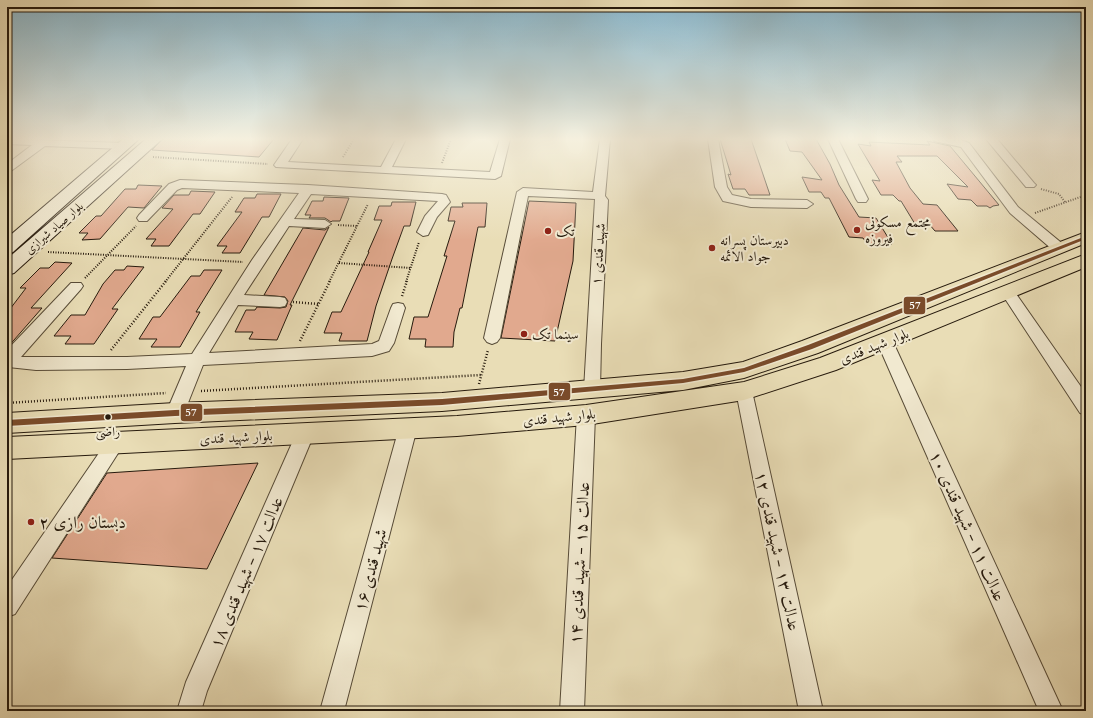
<svg xmlns="http://www.w3.org/2000/svg" width="1093" height="718" font-family="Cardo,Amiri,serif">
	<rect width="100%" height="100%" fill="#e9ddb6"/>
	<filter id="stains"><feTurbulence type="fractalNoise" baseFrequency=".005" numOctaves="4"/><feColorMatrix values="0 0 0 0 .2 0 0 0 0 .09 0 0 0 0 .02 0 0 0 .5 -.17"/></filter>
	<radialGradient id="worn" r=".72"><stop offset=".6" stop-color="#630" stop-opacity="0"/><stop offset="1" stop-color="#630" stop-opacity=".3"/></radialGradient>
	<!-- building -->
	<path fill="#e1a98e" stroke="#261a0d" d="M 163,139 L 274,139 L 259,157 L 152,150 Z
		M 720,139 L 751,139 L 770,195 L 749,195 L 745,189 L 733,189 L 728,174 L 731,175 Z
		M 785,139 L 816,139 L 830,164 L 839,185 L 859,217 L 876,218 L 892,244 L 868,245 L 863,238 L 849,237 L 829,198 L 825,198 L 821,192 L 809,192 L 802,177 L 822,180 L 802,152 L 790,151 Z
		M 927,141 L 950,146 L 999,205 L 993,206 L 990,208 L 987,206 L 977,206 L 971,200 L 958,199 L 947,184 L 968,187 L 937,156 L 897,156 L 902,162 L 896,162 L 910,188 L 923,204 L 937,205 L 958,231 L 935,231 L 929,224 L 915,224 L 901,201 L 899,201 L 893,195 L 881,195 L 872,180 L 880,181 L 858,144 L 871,146 L 869,142 L 930,145 Z
		M 138,185 L 162,186 L 144,208 L 128,207 L 100,239 L 82,240 L 88,233 L 79,233 L 96,216 L 101,216 L 125,189 L 136,189 Z
		M 191,191 L 215,192 L 200,214 L 193,214 L 169,246 L 151,246 L 156,239 L 146,239 L 173,209 L 162,208 L 174,195 L 189,195 Z
		M 257,194 L 281,194 L 269,217 L 262,217 L 240,253 L 222,253 L 227,246 L 217,246 L 242,212 L 235,212 L 244,198 L 255,198 Z
		M 324,197 L 349,198 L 340,221 L 332,221 L 331,222 L 325,218 L 309,218 L 311,215 L 305,215 L 312,201 L 323,201 Z
		M 529,201 L 576,203 L 573,261 L 555,341 L 501,338 Z
		M 392,202 L 416,202 L 410,226 L 404,226 L 392,259 L 376,306 L 367,341 L 339,341 L 342,333 L 324,333 L 332,312 L 341,312 L 369,252 L 368,252 L 382,220 L 374,220 L 379,206 L 391,206 Z
		M 462,203 L 487,203 L 485,227 L 478,227 L 462,308 L 460,308 L 454,332 L 453,347 L 425,347 L 426,339 L 409,339 L 414,317 L 428,317 L 447,256 L 444,256 L 455,221 L 448,221 L 451,207 L 463,207 Z
		M 329,227 L 290,305 L 292,305 L 277,340 L 249,339 L 253,332 L 235,332 L 246,310 L 255,310 L 257,307 L 280,308 L 286,307 L 288,301 L 285,297 L 264,295 L 303,228 L 325,230 Z
		M 55,262 L 72,263 L 31,308 L 42,308 L 7,348 L 7,313 L 26,288 L 20,288 L 40,268 L 49,268 Z
		M 127,266 L 144,267 L 112,309 L 118,309 L 94,344 L 65,344 L 71,336 L 54,336 L 71,315 L 85,315 L 103,284 L 115,270 L 124,270 Z
		M 204,270 L 222,270 L 196,312 L 200,312 L 180,347 L 151,347 L 157,339 L 139,339 L 153,317 L 160,317 L 191,276 L 200,276 Z
		M 258,463 L 207,569 L 52,558 L 107,473 Z"/>
	<g fill="none" stroke-linecap="round" stroke-linejoin="round">
		<defs>
			<path id="street" d="M 7,139 L 124,143 L 129,146 L 124,149 L 45,146 L 11,171 L 7,172 L 7,164 L 32,145 L 7,144 Z
				M 292,139 L 303,139 L 288,162 L 381,167 L 396,139 L 406,139 L 392,167 L 490,172 L 500,139 L 510,139 L 501,176 L 495,179 L 276,167 L 274,165 Z
				M 600,139 L 610,139 L 605,196 L 608,200 L 601,344 L 600,390 L 598,395 L 592,397 L 586,395 L 584,390 L 595,199 L 528,196 L 500,338 L 497,342 L 492,344 L 487,342 L 484,338 L 517,192 L 523,188 L 593,192 Z
				M 708,139 L 718,139 L 727,187 L 732,195 L 751,199 L 807,200 L 813,204 L 807,208 L 751,207 L 723,201 L 715,187 Z
				M 828,139 L 838,139 L 868,199 L 866,202 L 858,202 L 856,199 Z
				M 933,139 L 958,139 L 969,143 L 1018,207 L 1064,245 L 1066,248 L 1064,251 L 1054,251 L 1010,213 L 961,147 L 934,141 Z
				M 986,139 L 997,139 L 1034,183 L 1036,185 L 1034,187 L 1026,187 Z
				M 180,180 L 308,185 L 442,194 L 446,195 L 450,202 L 437,217 L 428,235 L 423,236 L 417,232 L 425,216 L 438,201 L 311,194 L 294,219 L 325,220 L 331,224 L 325,228 L 289,226 L 244,295 L 280,297 L 285,298 L 287,302 L 285,306 L 280,307 L 238,305 L 209,353 L 372,344 L 379,341 L 391,308 L 393,304 L 398,303 L 403,304 L 405,308 L 394,343 L 389,351 L 372,356 L 203,365 L 184,413 L 181,418 L 175,420 L 169,418 L 166,413 L 186,366 L 127,369 L 36,370 L 8,367 L 7,350 L 71,283 L 81,283 L 83,286 L 81,289 L 21,357 L 127,357 L 192,354 L 252,260 L 299,193 L 182,188 L 177,190 L 147,221 L 139,221 L 137,218 L 139,215 L 169,184 Z
				M 1007,286 L 1012,288 L 1086,394 L 1086,415 L 1080,413 L 1000,291 L 1002,288 Z
				M 885,336 L 891,338 L 893,342 L 1063,711 L 1039,711 L 877,342 L 879,338 Z
				M 744,384 L 750,386 L 752,391 L 823,711 L 799,711 L 736,391 L 738,386 Z
				M 586,408 L 592,410 L 595,415 L 584,711 L 560,711 L 577,415 L 580,410 Z
				M 408,421 L 414,423 L 417,428 L 344,711 L 320,711 L 399,428 L 402,423 Z
				M 305,427 L 311,429 L 314,434 L 207,691 L 201,711 L 177,711 L 186,682 L 296,434 L 299,429 Z
				M 116,434 L 122,437 L 125,442 L 122,447 L 15,614 L 7,617 L 7,587 L 110,437 Z"/>
			<path id="secondary" d="M 123,139 L 139,139 L 13,252 L 7,254 L 7,238 Z
				M 146,139 L 162,139 L 14,273 L 7,275 L 7,259 Z"/>
			<path id="primary" d="M 1086,232 L 1086,243 L 818,353 L 744,378 L 683,390 L 442,411 L 175,423 L 7,433 L 7,413 L 175,403 L 442,393 L 683,372 L 743,362 L 802,341 Z
				M 1086,254 L 1086,267 L 836,370 L 744,400 L 586,425 L 457,436 L 7,459 L 7,437 L 457,416 L 586,405 L 744,382 L 820,358 Z"/>
		</defs>
		<!-- street casing -->
		<use href="#street" stroke="#574b37" stroke-width="2"/>
		<!-- secondary casing -->
		<use href="#secondary" stroke="#261a0d" stroke-width="2"/>
		<!-- primary casing -->
		<use href="#primary" stroke="#261a0d" stroke-width="2"/>
		<!-- path-far1 -->
		<path stroke="#261a0d" stroke-width="2" stroke-dasharray="1 1.5" stroke-linecap="butt" d="M 153,157 L 268,164
			M 343,157 L 354,139
			M 442,163 L 451,139
			M 1041,189 L 1059,194 L 1065,202
			M 1035,213 L 1086,195
			M 338,225 L 357,226
			M 48,252 L 243,262
			M 339,263 L 411,268
			M 85,278 L 136,226
			M 165,282 L 232,197
			M 329,282 L 368,204
			M 406,282 L 419,242"/>
		<!-- path -->
		<path stroke="#261a0d" stroke-width="2.5" stroke-dasharray="1 2" stroke-linecap="butt" d="M 402,296 L 407,281
			M 293,302 L 319,304
			M 300,341 L 330,281
			M 111,350 L 166,281
			M 479,384 L 488,350
			M 201,391 L 481,375
			M 7,403 L 166,393"/>
		<!-- street -->
		<use href="#street" fill="#f1e9d0" fill-rule="evenodd"/>
		<!-- secondary -->
		<use href="#secondary" fill="#f1e9d0" fill-rule="evenodd"/>
		<!-- primary -->
		<use href="#primary" fill="#e9ddb6" fill-rule="evenodd"/>
		<defs>
			<path id="bus-1" d="M 1086,236 L 1086,239 L 812,349 L 744,372 L 683,383 L 442,405 L 175,416 L 7,426 L 7,420 L 175,410 L 442,399 L 683,379 L 744,368 L 808,345 Z"/>
		</defs>
		<!-- bus-1 casing -->
		<use href="#bus-1" stroke="#f1e9d0" stroke-width="3"/>
		<!-- bus-1 -->
		<use href="#bus-1" fill="#7a4b2a" fill-rule="evenodd"/>
	</g>
	<!-- sky -->
	<linearGradient id="sky" x2="0" y2="1"><stop stop-color="#88b8cf"/><stop offset="0.58" stop-color="#f5f0de"/><stop offset="1" stop-color="#f5f0de" stop-opacity="0"/></linearGradient>
	<rect width="1093" height="240" fill="url(#sky)"/>
	<!-- markers -->
	<g fill="#8f2418" stroke="#f1e9d0" stroke-width="1.5">
		<circle cx="857" cy="230" r="4"/>
		<circle cx="548" cy="231" r="4"/>
		<circle cx="712" cy="248" r="4"/>
		<circle cx="524" cy="334" r="4"/>
		<circle cx="31" cy="522" r="4"/>
	</g>
	<circle fill="#261a0d" stroke="#f1e9d0" stroke-width="1.5" cx="108" cy="417" r="3.5"/>
	<g text-anchor="middle" stroke-width="4" stroke-linejoin="round" paint-order="stroke">
		<!-- far-street labels -->
		<g font-size="12" fill="#261a0d" stroke="#f1e9d0">
			<text transform="translate(54 228) rotate(-41)" y="4">بلوار صیاد شیرازی</text>
		</g>
		<!-- bus labels -->
		<g font-size="13" fill="#261a0d" stroke="#f1e9d0">
			<text x="108" y="436">راضی</text>
		</g>
		<!-- poi labels -->
		<g font-size="14" fill="#261a0d" stroke="#f1e9d0" text-anchor="start">
			<text x="865" y="227">مجتمع مسکونی<tspan x="865" dy="16">فیروزه</tspan></text>
			<text x="556" y="236">تک</text>
			<text x="720" y="245">دبیرستان پسرانه<tspan x="720" dy="16">جواد الائمه</tspan></text>
			<text x="532" y="339">سینما تک</text>
		</g>
		<!-- street labels -->
		<g font-size="14" fill="#261a0d" stroke="#f1e9d0">
			<text transform="translate(598 254) rotate(-86)" y="5">شهيد قندی ۱</text>
			<text transform="translate(874 346) rotate(-22)" y="5">بلوار شهید قندی</text>
			<text transform="translate(559 417) rotate(-6)" y="5">بلوار شهید قندی</text>
			<text transform="translate(236 437) rotate(-3)" y="5">بلوار شهید قندی</text>
		</g>
		<!-- near-poi labels -->
		<g font-size="17" fill="#261a0d" stroke="#f1e9d0" text-anchor="start">
			<text x="39" y="528">دبستان رازی ۲</text>
		</g>
		<!-- near-street labels -->
		<g font-size="17" fill="#261a0d" stroke="#f1e9d0">
			<text transform="translate(968 526) rotate(66)" y="6">عدالت ۱۱ - شهید قندی ۱۰</text>
			<text transform="translate(778 551) rotate(78)" y="6">عدالت ۱۳ - شهید قندی ۱۲</text>
			<text transform="translate(579 563) rotate(-87)" y="6">عدالت ۱۵ - شهید قندی ۱۴</text>
			<text transform="translate(370 570) rotate(-75)" y="6">شهید قندی ۱۶</text>
			<text transform="translate(246 572) rotate(-67)" y="6">عدالت ۱۷ - شهید قندی ۱۸</text>
		</g>
	</g>
	<g stroke="#f1e9d0" stroke-width="1.5">
		<rect x="903" y="296" width="23" height="19" rx="4" fill="#7a4b2a"/>
		<rect x="548" y="382" width="23" height="19" rx="4" fill="#7a4b2a"/>
		<rect x="180" y="403" width="23" height="19" rx="4" fill="#7a4b2a"/>
	</g>
	<g font-size="11" text-anchor="middle" font-weight="bold" fill="#fff">
		<text x="915" y="309">57</text>
		<text x="559" y="396">57</text>
		<text x="191" y="416">57</text>
	</g>
	<!-- margin -->
	<rect width="1093" height="718" fill="none" stroke="#e9ddb6" stroke-width="24"/>
	<rect x="8" y="8" width="1077" height="702" fill="none" stroke="#261a0d" stroke-width="2"/>
	<rect x="12" y="12" width="1069" height="694" fill="none" stroke="#261a0d"/>
	<rect width="100%" height="100%" filter="url(#stains)"/>
	<rect width="100%" height="100%" fill="url(#worn)"/>
</svg>
